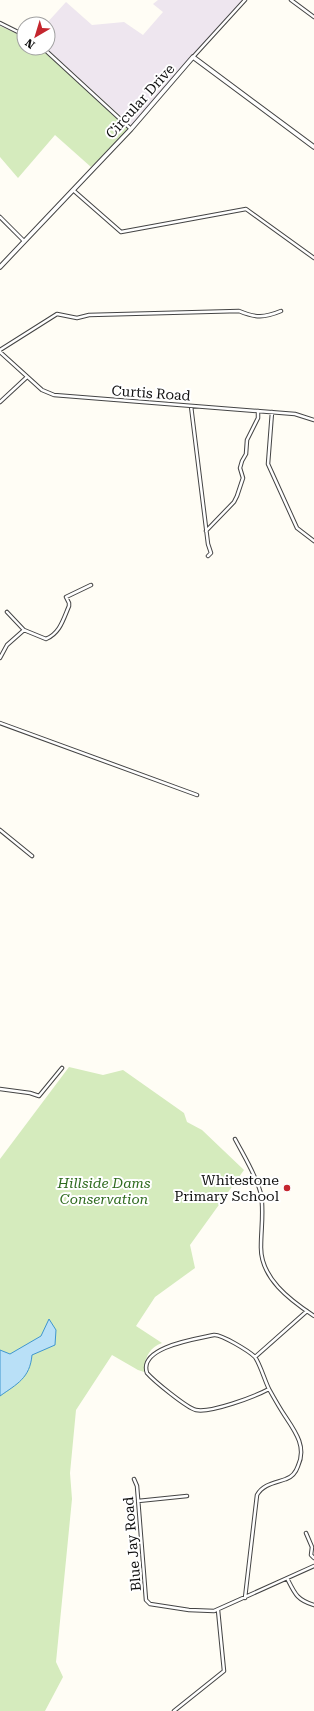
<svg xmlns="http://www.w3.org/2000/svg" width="314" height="1711" font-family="'Roboto Serif',serif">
	<rect width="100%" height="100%" fill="#fffdf5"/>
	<!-- industrial -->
	<path fill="#eee6ef" d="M 158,0 L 244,0 L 191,57 L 132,126 L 46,48 L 48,48 L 48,24 L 46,24 L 66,2 L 92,25 L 124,22 L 143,35 L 163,12 L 153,4 Z"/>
	<!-- green -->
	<path fill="#d5ebbd" d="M 0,26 L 24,37 L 24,48 L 40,48 L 127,127 L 127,131 L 91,167 L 55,135 L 18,178 L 0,157 Z
		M 69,1067 L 103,1075 L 123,1070 L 184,1113 L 187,1122 L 202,1130 L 244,1170 L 190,1245 L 195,1268 L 155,1297 L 136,1326 L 162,1343 C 150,1347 146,1356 144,1368 L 145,1370 L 144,1372 L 138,1370 L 112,1355 L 76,1410 L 70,1473 L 72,1499 L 56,1662 L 63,1677 L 45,1711 L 0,1711 L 0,1159 Z"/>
	<!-- water -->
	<path fill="#b9e0f7" stroke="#3f96cf" d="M 49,1319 L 56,1330 L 55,1345 L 32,1355 C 30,1378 17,1384 0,1396 L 0,1350 L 10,1354 L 41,1336 Z"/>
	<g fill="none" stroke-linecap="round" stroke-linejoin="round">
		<defs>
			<path id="minor" d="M 291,0 L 314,17
				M 0,23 L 24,35
				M 43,48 L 131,129
				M 193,57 L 245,0
				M 73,190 L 121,232 L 246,209 L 314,258
				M 0,217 L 24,241
				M 0,350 L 57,314 L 77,318 L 89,315 L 239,311 C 256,318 264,318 281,311
				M 0,352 L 42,390 L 54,395 L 295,414 L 314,420
				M 0,402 L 27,377
				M 191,406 L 208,544 L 211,553 L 208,556
				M 272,412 L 268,464 L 297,528 L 314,541
				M 206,531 L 234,502 L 237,496 L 243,478 L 240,468 L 242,461 L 246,454 L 247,440 L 258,418 L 258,411
				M 7,612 L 24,630
				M 0,658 L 7,645 L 24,630 L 46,639 C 60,633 63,620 69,606 L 69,603 L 66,597 L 91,585
				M 0,723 L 197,795
				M 0,830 L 32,856
				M 0,1089 L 30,1093 L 39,1096 L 62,1068
				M 235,1139 C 244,1156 256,1175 261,1194 C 264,1211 261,1229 261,1246 C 260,1278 290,1300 314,1316
				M 214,1335 C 221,1334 249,1351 255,1357 C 260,1364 265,1381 269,1389 C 254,1397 211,1413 196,1410 C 187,1408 154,1381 147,1373 C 138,1347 196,1339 214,1335 Z
				M 255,1357 L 307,1311
				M 134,1479 L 137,1486 L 146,1600 L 150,1604 L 189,1610 L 214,1611 L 314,1566
				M 138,1501 L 187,1496
				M 306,1533 L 312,1547 L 311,1555 L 314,1558
				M 287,1578 C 295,1594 297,1600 314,1605
				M 245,1598 L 257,1495 C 263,1484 275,1483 286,1479 C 292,1477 296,1472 298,1466 C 307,1447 295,1431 285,1416 C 279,1407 274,1398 269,1389
				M 174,1711 L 224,1671 L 218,1610"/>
			<path id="tertiary" d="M 0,267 L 131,129 L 193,57 L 314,147"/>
		</defs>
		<!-- minor casing -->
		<use href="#minor" stroke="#444" stroke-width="4.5"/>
		<!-- tertiary casing -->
		<use href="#tertiary" stroke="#444" stroke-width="5.5"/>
		<!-- minor -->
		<use href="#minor" stroke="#fff" stroke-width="2.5"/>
		<!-- tertiary -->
		<use href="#tertiary" stroke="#fff" stroke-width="3.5"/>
	</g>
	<!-- markers -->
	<circle fill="#c4262e" stroke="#fff" stroke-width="1.5" cx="287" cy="1188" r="4"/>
	<g text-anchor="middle" stroke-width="4" stroke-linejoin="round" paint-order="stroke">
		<!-- street labels -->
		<g font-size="14" fill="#111" stroke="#fff">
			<text transform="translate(140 101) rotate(-48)" y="5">Circular Drive</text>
			<text transform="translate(151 393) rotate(4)" y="5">Curtis Road</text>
			<text transform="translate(132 1544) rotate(-95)" y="5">Blue Jay Road</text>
		</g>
		<!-- poi labels -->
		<g font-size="14" fill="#111" stroke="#fff" text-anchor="end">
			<text x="279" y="1185">Whitestone<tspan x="279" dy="16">Primary School</tspan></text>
		</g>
		<!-- park labels -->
		<g font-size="14" font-style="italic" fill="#2f6b1f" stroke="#fff">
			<text x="104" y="1188">Hillside Dams<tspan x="104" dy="16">Conservation</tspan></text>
		</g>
	</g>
	<!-- north arrow -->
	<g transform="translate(36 36) rotate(218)"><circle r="19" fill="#ffffff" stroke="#a0a0a0"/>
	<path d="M0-3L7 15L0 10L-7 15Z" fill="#c4262e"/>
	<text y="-6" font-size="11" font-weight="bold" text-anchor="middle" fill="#111111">N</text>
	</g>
</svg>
